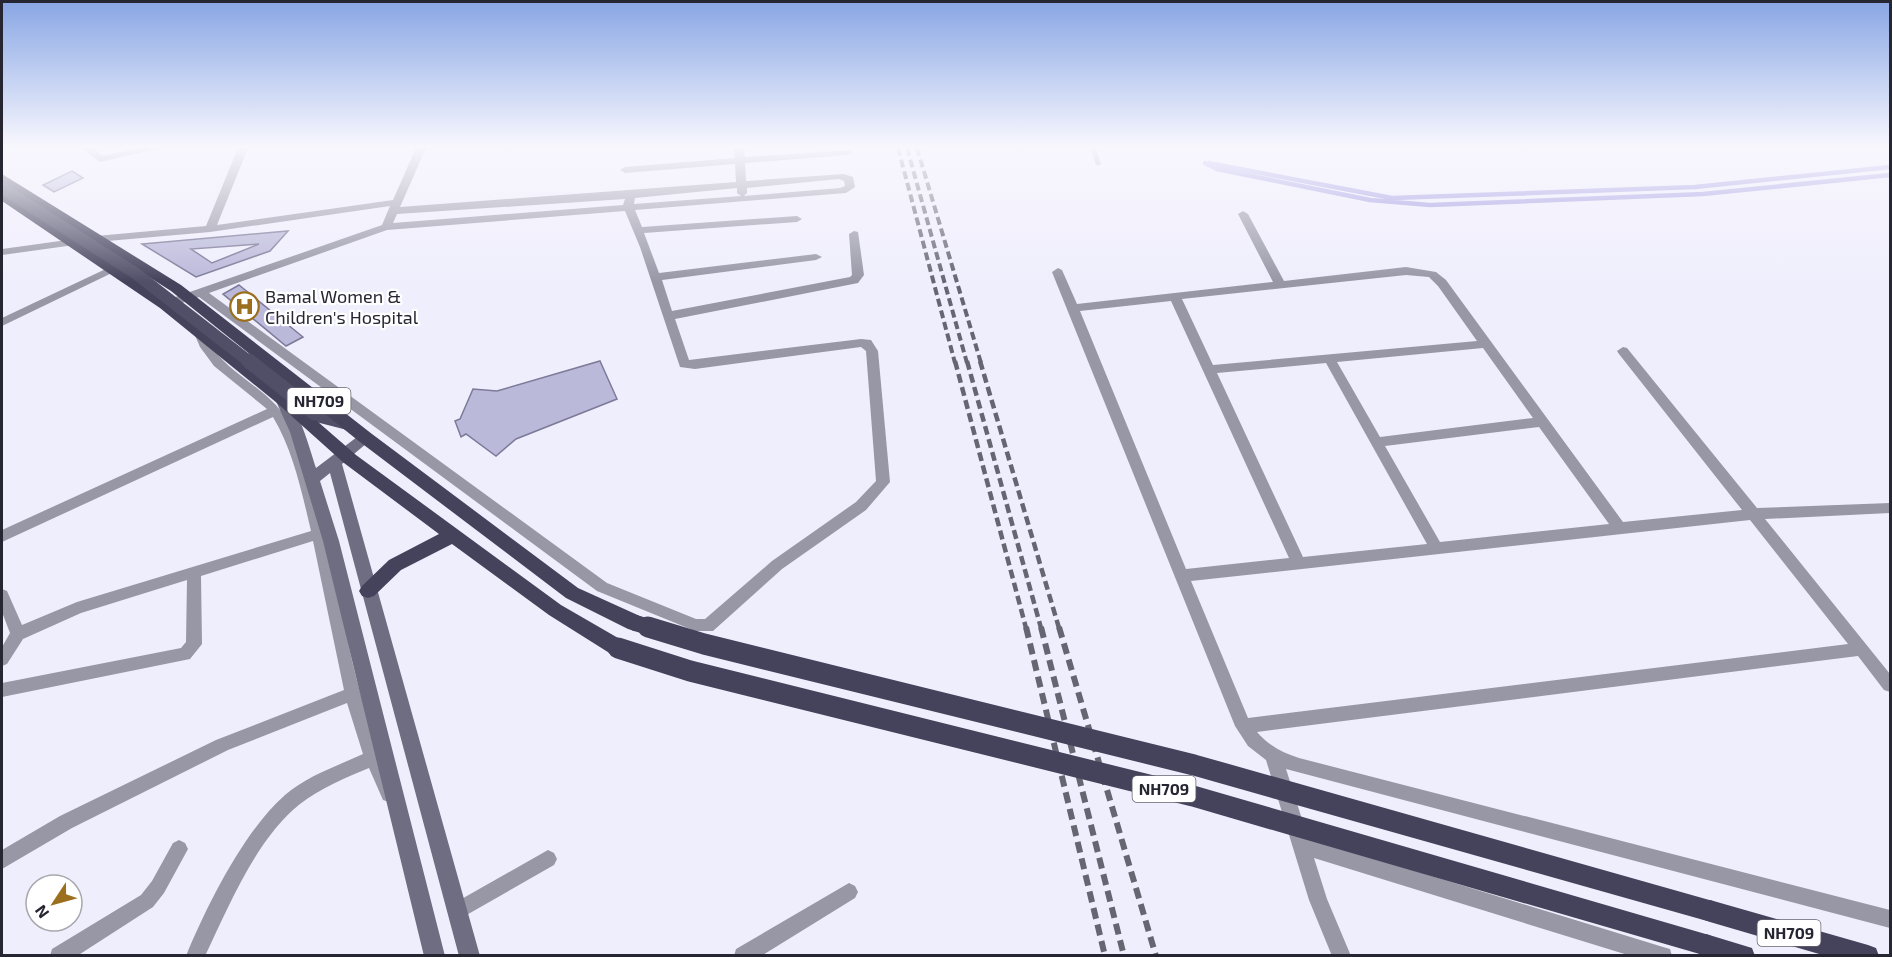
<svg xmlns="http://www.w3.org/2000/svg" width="1892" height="957" font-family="'Exo 2',sans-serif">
	<rect width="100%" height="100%" fill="#efeefc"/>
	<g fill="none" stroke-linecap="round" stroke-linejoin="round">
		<!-- stream -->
		<path stroke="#9991dd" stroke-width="4.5" d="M 1205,163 L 1217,169 L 1370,200 L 1430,205 L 1703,194 L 1890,175
			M 1209,163 L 1392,198 L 1695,187 L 1890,167"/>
	</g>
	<!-- building -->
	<path fill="#bbb9da" stroke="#7c7a98" stroke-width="1.5" fill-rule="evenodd" d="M 72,171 L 83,178 L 54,192 L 43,185 Z
		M 288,231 L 270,251 L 196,277 L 142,244 ZM 259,244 L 212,263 L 191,249 Z
		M 239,285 L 303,337 L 286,346 L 223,294 Z
		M 600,361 L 617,399 L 516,439 L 496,456 L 466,434 L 461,437 L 455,421 L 460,419 L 473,389 L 497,391 Z"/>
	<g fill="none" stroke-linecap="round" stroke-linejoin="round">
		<!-- service -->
		<path stroke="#9897a6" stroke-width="5" d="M 1093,148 L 1098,163"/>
		<!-- minor -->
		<path fill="#9897a6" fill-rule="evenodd" d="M 81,148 L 93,148 L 102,156 L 139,148 L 160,148 L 100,162 Z
			M 238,148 L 248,148 L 217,225 L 393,200 L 416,148 L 426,148 L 400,207 L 736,182 L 735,164 L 625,173 L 620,170 L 625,167 L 735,158 L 734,148 L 744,148 L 745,157 L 851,150 L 853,152 L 848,155 L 745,163 L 746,181 L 844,174 L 853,177 L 855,187 L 846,193 L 635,210 L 642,227 L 797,216 L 802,219 L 797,222 L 644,233 L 659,273 L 816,254 L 822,257 L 816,260 L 662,280 L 672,311 L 850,277 L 852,275 L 849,234 L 854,231 L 858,232 L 864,275 L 858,283 L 675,319 L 689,360 L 861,339 L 871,340 L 878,351 L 890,482 L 866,510 L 782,569 L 713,631 L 695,631 L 597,591 L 199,297 L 165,309 L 159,305 L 161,302 L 382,225 L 390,206 L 210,232 L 96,242 L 2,255 L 2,249 L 96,236 L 206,226 ZM 839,179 L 844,181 L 845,186 L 840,188 L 744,196 L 747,193 L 747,188 ZM 737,188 L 737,193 L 741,196 L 634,204 L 635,198 ZM 625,199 L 623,205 L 393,223 L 397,214 ZM 625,211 L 640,247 L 680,367 L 695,369 L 861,347 L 866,351 L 876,481 L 856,502 L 772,561 L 705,619 L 696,619 L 607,583 L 209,293 L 387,230 Z
			M 1243,211 L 1248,214 L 1284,281 L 1406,267 L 1436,272 L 1446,280 L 1623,522 L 1742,510 L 1619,354 L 1617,351 L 1623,347 L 1627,348 L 1757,508 L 1890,503 L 1890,513 L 1765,519 L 1890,674 L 1890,692 L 1884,690 L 1858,656 L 1257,732 C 1268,745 1283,753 1299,758 L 1890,910 L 1890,928 L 1286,769 L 1308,838 L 1663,947 L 1670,949 L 1672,956 L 1631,956 L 1314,858 L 1327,899 L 1351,956 L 1332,956 L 1309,900 L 1266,760 L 1248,746 L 1235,726 L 1052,272 L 1058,268 L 1062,270 L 1077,304 L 1273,282 L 1238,214 ZM 1406,275 L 1429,277 L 1438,286 L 1477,341 L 1213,365 L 1182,299 ZM 1171,301 L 1289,558 L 1186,569 L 1080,311 ZM 1483,348 L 1533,418 L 1380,437 L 1337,362 ZM 1326,363 L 1427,544 L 1303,557 L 1217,373 ZM 1539,427 L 1609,524 L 1440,542 L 1385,446 ZM 1750,520 L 1848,644 L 1248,718 L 1191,581 Z
			M 112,266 L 116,267 L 116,271 L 2,326 L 2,318 Z
			M 200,329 L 204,330 C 208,337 210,344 214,350 C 239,382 275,391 293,431 C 326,505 335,587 353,665 C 364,710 379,752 397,794 L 395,800 L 389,802 L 383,800 L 369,768 C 345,778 321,788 300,804 C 256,839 229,906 205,956 L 186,956 C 207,905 244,831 285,795 C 307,776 337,766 363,754 L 347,703 L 228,750 L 72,828 L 2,869 L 2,850 L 60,816 L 216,740 L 344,690 L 313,541 L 201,576 L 202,644 L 190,659 L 2,697 L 2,683 L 181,648 L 186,642 L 187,580 L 81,613 L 23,639 L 7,664 L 2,666 L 2,647 L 10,633 L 2,612 L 2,589 L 7,591 L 22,625 L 77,602 L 311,531 C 302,493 293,450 273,417 L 2,542 L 2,530 L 267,409 L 214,366 L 200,347 L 194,333 Z
			M 179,840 L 185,843 L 188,849 L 164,893 L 153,907 L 77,956 L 50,956 L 52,949 L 141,895 L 152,881 L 173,843 Z
			M 548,850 L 554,853 L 557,859 L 554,865 L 463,917 L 457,920 L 451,917 L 448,911 L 451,905 Z
			M 849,883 L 855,886 L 858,892 L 855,898 L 761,956 L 734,956 L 736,949 Z"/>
		<!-- secondary -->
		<path fill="#6e6d81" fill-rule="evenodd" d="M 282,394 C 296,398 311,453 316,468 L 361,434 L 366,433 L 373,438 L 342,464 L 480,956 L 459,956 L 330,473 L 320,481 L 339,541 L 445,956 L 424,956 L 323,541 L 290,432 L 275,399 Z"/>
		<!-- primary -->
		<path fill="#514f68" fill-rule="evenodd" d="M 315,408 L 326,414 L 356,422 L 358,426 L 351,431 L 316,422 L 308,413 Z"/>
		<!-- trunk -->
		<path fill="#45435c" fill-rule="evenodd" d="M 2,174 L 181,285 L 372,434 L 578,588 L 642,617 L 644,623 L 642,629 L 635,631 L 628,629 L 566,598 L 360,442 L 171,291 L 2,183 Z
			M 2,192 L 78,238 L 170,302 L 287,395 L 356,455 L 561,605 L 625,642 L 627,648 L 625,654 L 618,656 L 611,654 L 549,615 L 452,544 L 401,570 L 374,596 L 368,598 L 362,596 L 359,591 L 362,586 L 389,560 L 439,534 L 344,463 L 277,403 L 160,308 L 2,201 Z
			M 1710,900 L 1868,945 L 1876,948 L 1879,956 L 1826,956 L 1710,922 L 1702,919 L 1699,911 L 1702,903 Z
			M 1706,934 L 1752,948 L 1755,956 L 1704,956 L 1698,953 L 1695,945 L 1698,937 Z"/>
		<!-- rail-far2 -->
		<path stroke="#666572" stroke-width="4" stroke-dasharray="8 4" stroke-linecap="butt" d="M 898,148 L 955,363
			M 907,148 L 967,363
			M 917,148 L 981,363"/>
		<!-- rail-far1 -->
		<path stroke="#666572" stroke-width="4.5" stroke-dasharray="9 4.5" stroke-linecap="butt" d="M 955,361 L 1026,628
			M 967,361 L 1041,628
			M 980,361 L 1059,628"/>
		<!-- rail -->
		<path stroke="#666572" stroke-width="6" stroke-dasharray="11 6" stroke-linecap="butt" d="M 1026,627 L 1105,956
			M 1041,627 L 1124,956
			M 1059,627 L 1156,956"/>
		<!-- primary-bridge-far1 -->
		<path stroke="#514f68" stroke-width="12" d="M 2,188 L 135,273 L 251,363"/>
		<!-- primary-bridge -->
		<path stroke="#514f68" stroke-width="15" d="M 249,361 L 315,413"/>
		<!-- trunk-bridge-far1 -->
		<path stroke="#45435c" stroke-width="16" d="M 635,623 L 653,628"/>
		<!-- trunk-bridge -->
		<path stroke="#45435c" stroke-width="21" d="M 648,627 L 704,644 L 1194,765 L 1710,911
			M 618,648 L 690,671 L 1193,796 L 1706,945"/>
	</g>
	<!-- sky -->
	<linearGradient id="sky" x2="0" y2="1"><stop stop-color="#88a6e4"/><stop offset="0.52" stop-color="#f8f7fe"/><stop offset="1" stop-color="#f8f7fe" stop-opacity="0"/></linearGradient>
	<rect width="1892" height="282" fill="url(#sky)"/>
	<!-- icons -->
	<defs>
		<symbol id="hospital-ring" viewBox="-11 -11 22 22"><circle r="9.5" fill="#fff" stroke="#9b6f1e" stroke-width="1.5"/><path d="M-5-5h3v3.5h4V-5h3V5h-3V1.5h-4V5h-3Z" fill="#9b6f1e"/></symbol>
	</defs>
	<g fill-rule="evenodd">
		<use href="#hospital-ring" x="228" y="290" width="33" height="33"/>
	</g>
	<g text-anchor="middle" stroke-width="4.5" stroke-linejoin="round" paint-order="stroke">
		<!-- shield labels -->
		<g fill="#fff" stroke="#676670" stroke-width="1.5">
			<rect x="287.5" y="388" width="63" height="26" rx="4.5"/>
			<rect x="1132.5" y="776" width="63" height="26" rx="4.5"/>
			<rect x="1757.5" y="920" width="63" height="26" rx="4.5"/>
		</g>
		<g font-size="16" font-weight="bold" fill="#262532">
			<text x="319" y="407">NH709</text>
			<text x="1164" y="795">NH709</text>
			<text x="1789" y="939">NH709</text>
		</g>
		<!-- poi labels -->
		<g font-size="18" fill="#262532" stroke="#fff" text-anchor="start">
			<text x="265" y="303">Bamal Women &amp;<tspan x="265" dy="21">Children's Hospital</tspan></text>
		</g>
	</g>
	<!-- border -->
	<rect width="1892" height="957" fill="none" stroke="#262532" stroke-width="6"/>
	<!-- north arrow -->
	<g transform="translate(54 903) rotate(234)"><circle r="28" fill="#ffffff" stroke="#a8a8ad" stroke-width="1.5"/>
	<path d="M0-4.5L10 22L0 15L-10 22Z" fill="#9b6f1e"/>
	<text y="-9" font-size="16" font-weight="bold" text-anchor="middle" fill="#262532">N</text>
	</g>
</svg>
